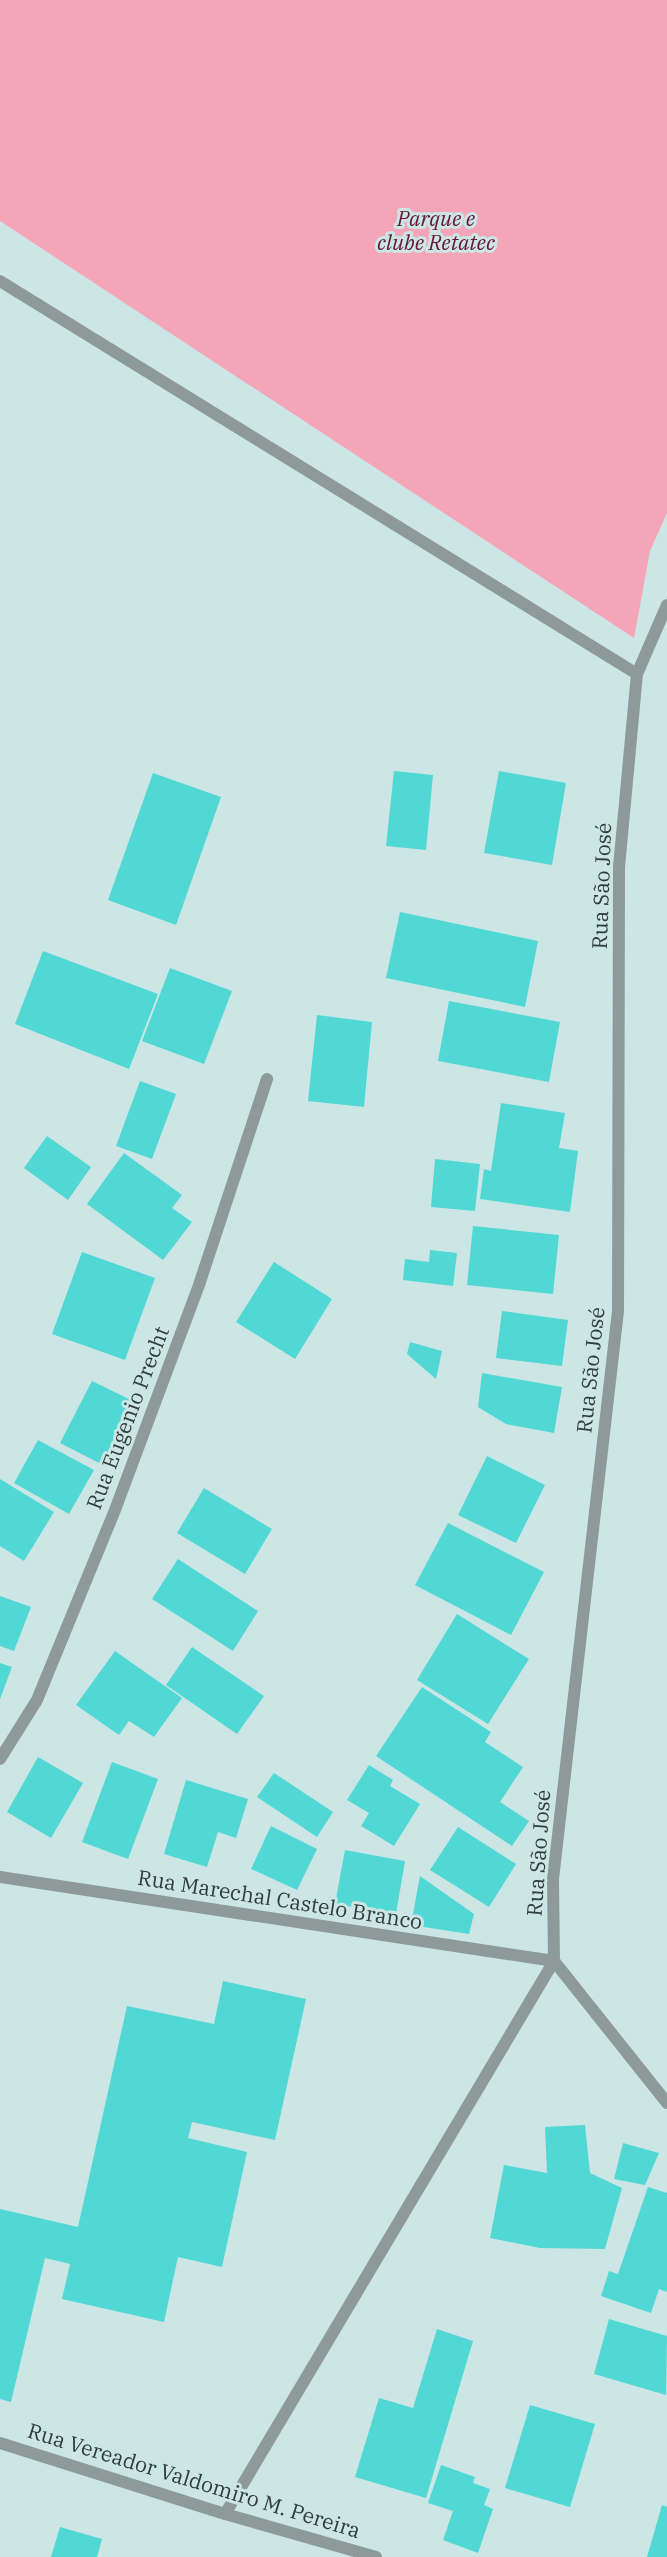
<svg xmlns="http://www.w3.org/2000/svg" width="667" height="2557" font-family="'IBM Plex Serif',serif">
	<rect width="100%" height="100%" fill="#cbe6e5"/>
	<!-- green -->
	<path fill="#f5a5b8" d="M 0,0 L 667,0 L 667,513 L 650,551 L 634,638 L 0,221 Z"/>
	<!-- building -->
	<path fill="#51d8d5" d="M 394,771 L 433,775 L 426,850 L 386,846 Z
		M 499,771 L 566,783 L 552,865 L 484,853 Z
		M 153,773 L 221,797 L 176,925 L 108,900 Z
		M 400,912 L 538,941 L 525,1007 L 386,978 Z
		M 43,951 L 158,994 L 129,1069 L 15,1024 Z
		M 170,968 L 232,991 L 204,1064 L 142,1041 Z
		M 449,1001 L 560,1022 L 549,1082 L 438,1061 Z
		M 317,1015 L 372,1022 L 364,1107 L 308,1101 Z
		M 140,1081 L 176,1094 L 152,1159 L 116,1146 Z
		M 501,1103 L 565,1113 L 559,1148 L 578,1151 L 570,1212 L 480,1199 L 484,1169 L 491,1171 Z
		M 47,1136 L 91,1167 L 68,1200 L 24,1168 Z
		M 124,1153 L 182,1195 L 172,1208 L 192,1222 L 163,1260 L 87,1204 Z
		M 435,1159 L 480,1164 L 475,1211 L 431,1207 Z
		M 473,1226 L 559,1235 L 553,1294 L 467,1285 Z
		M 430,1250 L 457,1253 L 453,1286 L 403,1280 L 405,1259 L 429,1262 Z
		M 82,1252 L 155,1278 L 125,1360 L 52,1334 Z
		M 274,1262 L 332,1299 L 295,1359 L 236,1322 Z
		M 502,1311 L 568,1320 L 562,1366 L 496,1358 Z
		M 410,1342 L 442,1351 L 436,1379 L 407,1354 Z
		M 482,1373 L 562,1387 L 554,1433 L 506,1424 L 478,1407 Z
		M 92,1381 L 137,1403 L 105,1466 L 60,1443 Z
		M 38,1440 L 94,1470 L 69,1514 L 14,1483 Z
		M 487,1456 L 545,1485 L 516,1543 L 458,1515 Z
		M 0,1479 L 54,1512 L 24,1561 L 0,1546 Z
		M 204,1488 L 272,1529 L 245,1574 L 177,1533 Z
		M 448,1523 L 544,1572 L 511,1635 L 415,1585 Z
		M 178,1559 L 258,1611 L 233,1651 L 152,1599 Z
		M 0,1596 L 31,1607 L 14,1651 L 0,1646 Z
		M 457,1614 L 529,1659 L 488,1724 L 417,1680 Z
		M 192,1647 L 264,1696 L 237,1734 L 166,1685 Z
		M 115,1651 L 182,1698 L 154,1737 L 129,1721 L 119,1735 L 76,1705 Z
		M 0,1663 L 12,1667 L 0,1699 Z
		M 422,1687 L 491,1732 L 485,1742 L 523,1767 L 500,1802 L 529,1821 L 512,1846 L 376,1756 Z
		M 38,1757 L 83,1783 L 51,1838 L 7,1812 Z
		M 112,1762 L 158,1779 L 128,1859 L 82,1842 Z
		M 369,1765 L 393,1780 L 390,1786 L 420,1804 L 394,1846 L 361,1826 L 369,1813 L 347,1800 Z
		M 274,1773 L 333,1812 L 317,1837 L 257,1797 Z
		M 186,1780 L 248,1799 L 236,1838 L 218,1832 L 207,1867 L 164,1854 Z
		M 271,1826 L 317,1849 L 297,1890 L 251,1869 Z
		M 458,1827 L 516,1864 L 489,1907 L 430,1870 Z
		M 345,1850 L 405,1861 L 396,1914 L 335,1904 Z
		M 420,1876 L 474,1914 L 469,1934 L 411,1925 Z
		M 223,1981 L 306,1999 L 275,2140 L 192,2122 L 188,2138 L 247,2152 L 222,2267 L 178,2257 L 164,2322 L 62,2299 L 70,2264 L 45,2258 L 11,2402 L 0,2399 L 0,2209 L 78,2227 L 127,2006 L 214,2024 Z
		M 585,2125 L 590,2173 L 622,2188 L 605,2249 L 540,2248 L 490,2238 L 504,2165 L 547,2173 L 545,2127 Z
		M 623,2143 L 659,2153 L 645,2185 L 614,2179 Z
		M 648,2187 L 667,2193 L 667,2292 L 659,2289 L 651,2313 L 601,2296 L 609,2271 L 618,2274 Z
		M 609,2319 L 667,2336 L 666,2395 L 594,2374 Z
		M 437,2329 L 473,2341 L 426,2498 L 355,2477 L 379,2398 L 413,2408 Z
		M 530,2405 L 595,2424 L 570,2507 L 505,2488 Z
		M 441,2465 L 475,2477 L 473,2483 L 490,2489 L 484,2505 L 493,2509 L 478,2553 L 443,2540 L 453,2511 L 428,2503 Z
		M 662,2505 L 667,2507 L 667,2557 L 647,2557 Z
		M 60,2527 L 102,2539 L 97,2557 L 51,2557 Z"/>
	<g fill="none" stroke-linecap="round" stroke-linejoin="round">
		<!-- minor -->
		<path stroke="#8e9a99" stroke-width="12" d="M 0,281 L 637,674
			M 667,605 L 637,674 L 619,867 L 618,1311 L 553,1879 L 554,1961 L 667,2103
			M 0,1759 L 37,1700 L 115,1510 L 199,1285 L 267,1079
			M 0,1877 L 554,1961
			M 0,2443 L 225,2514 L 376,2557
			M 225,2514 L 554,1961"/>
	</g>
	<g text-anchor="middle" stroke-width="6" stroke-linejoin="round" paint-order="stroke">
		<!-- park labels -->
		<g font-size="21" font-style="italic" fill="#671533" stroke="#cbe6e5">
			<text x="436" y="226">Parque e<tspan x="436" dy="24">clube Retatec</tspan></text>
		</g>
		<!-- street labels -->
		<g font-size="21" fill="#313c3c" stroke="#cbe6e5">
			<text transform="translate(602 886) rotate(-88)" y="7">Rua São José</text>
			<text transform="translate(591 1370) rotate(-84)" y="7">Rua São José</text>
			<text transform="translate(128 1418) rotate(-69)" y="7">Rua Eugenio Precht</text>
			<text transform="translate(539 1853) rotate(-86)" y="7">Rua São José</text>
			<text transform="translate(280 1900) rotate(9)" y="7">Rua Marechal Castelo Branco</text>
			<text transform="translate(194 2481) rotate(17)" y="7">Rua Vereador Valdomiro M. Pereira</text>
		</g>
	</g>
</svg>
